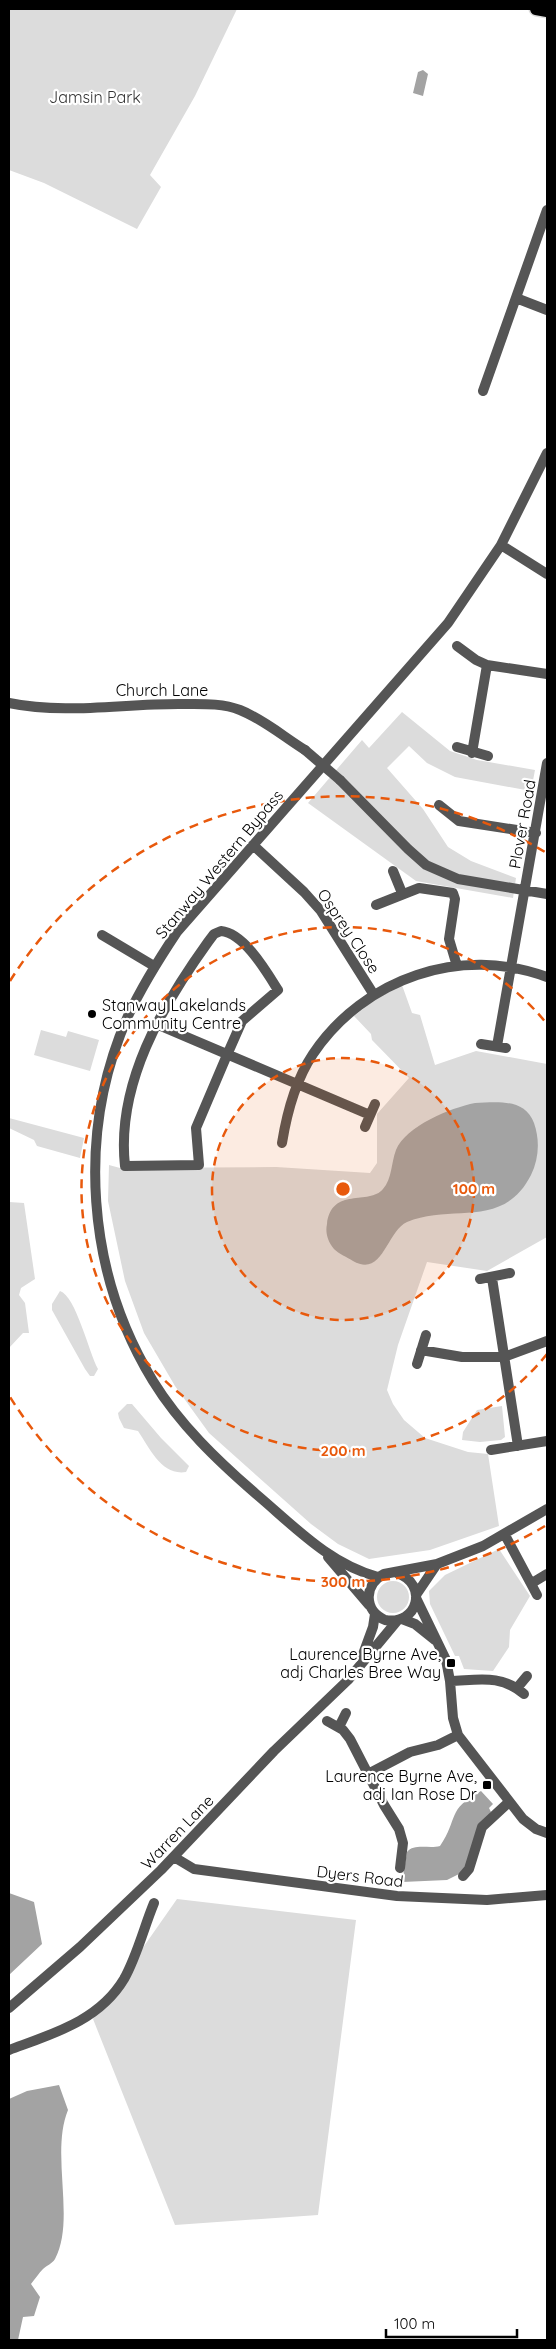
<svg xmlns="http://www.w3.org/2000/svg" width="556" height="2349" font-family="Quicksand,sans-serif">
	<rect width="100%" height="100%" fill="#fff"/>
	<!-- green -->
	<path fill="#dcdcdc" d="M 9,9 L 237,9 L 195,96 L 150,175 L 161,187 L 137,229 L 44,183 L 9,170 Z
		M 402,712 L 450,751 L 477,760 L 535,770 L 531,791 L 455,777 L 427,763 L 409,746 L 387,768 L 423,809 L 448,847 L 471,861 L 516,878 L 513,898 L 416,881 L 308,803 L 362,740 L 369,748 Z
		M 402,985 L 412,1013 L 420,1015 L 435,1065 L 476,1051 L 547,1064 L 547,1237 L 487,1271 L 427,1262 L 398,1345 L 387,1390 L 393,1404 L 404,1420 L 425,1438 L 468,1452 L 488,1454 L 499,1526 L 430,1550 L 369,1559 L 338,1544 L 311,1524 L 209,1433 L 175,1386 L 144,1333 L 125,1281 L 108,1201 L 109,1165 L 120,1168 L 276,1167 L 370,1173 L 377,1163 L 377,1114 L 409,1078 L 372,1040 L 371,1034 L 354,1016 L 376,999 Z
		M 41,1030 L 66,1037 L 68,1031 L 99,1040 L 90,1071 L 34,1055 Z
		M 9,1118 L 84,1138 L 80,1158 L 37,1146 L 34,1140 L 9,1128 Z
		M 9,1202 L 24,1203 L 35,1279 L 21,1288 L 19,1295 L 25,1303 L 29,1333 L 23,1333 L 9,1348 Z
		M 60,1291 C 76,1296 89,1353 98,1369 L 94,1376 L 90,1376 L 85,1369 L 52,1310 L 52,1304 Z
		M 127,1404 L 132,1404 L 161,1438 L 189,1466 L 186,1472 C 162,1476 150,1449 138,1431 L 124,1428 L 119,1418 L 118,1413 Z
		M 502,1406 L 505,1437 L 501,1440 L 480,1442 L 462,1440 L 463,1432 L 477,1410 Z
		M 499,1549 L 530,1596 L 510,1630 L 509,1647 L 493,1671 L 464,1669 L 459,1656 L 455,1656 L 430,1604 L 429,1591 L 445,1575 Z
		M377 1597a16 16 0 1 1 32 0a16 16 0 1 1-32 0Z
		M 177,1899 L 356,1920 L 318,2215 L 175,2225 L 93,2019 Z"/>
	<!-- water -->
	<path fill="#a3a3a3" d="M 423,70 L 428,74 L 423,96 L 413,93 L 418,72 Z
		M 475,1103 C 496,1102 525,1098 534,1123 C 540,1140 539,1159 531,1175 C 503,1230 452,1203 407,1222 C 386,1232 383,1278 353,1261 C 347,1257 339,1254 334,1249 C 328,1242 325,1233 327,1224 C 332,1186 369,1206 383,1189 C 392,1179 391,1163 396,1150 C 406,1126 450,1108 475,1103 Z
		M 481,1791 L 493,1804 L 489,1808 L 491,1812 L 482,1824 L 468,1864 L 461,1873 L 447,1880 L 402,1882 L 407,1852 C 414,1843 429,1849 440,1846 C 459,1818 446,1810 481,1791 Z
		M 9,1893 L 34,1902 L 42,1944 L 9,1975 Z
		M 59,2085 L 68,2110 C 50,2154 76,2219 55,2259 C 52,2264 47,2265 43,2269 C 39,2273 35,2279 31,2284 L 40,2297 L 34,2316 L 23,2317 L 18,2340 L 9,2340 L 9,2099 L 27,2091 Z"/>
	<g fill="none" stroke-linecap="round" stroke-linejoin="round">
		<defs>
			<path id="major" d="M 536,9 L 547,11"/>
		</defs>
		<!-- major casing -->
		<use href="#major" stroke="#dbdbdb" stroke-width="15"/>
		<!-- minor -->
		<path stroke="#555" stroke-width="10" d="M 516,298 L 547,310
			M 483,391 L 547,210
			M 501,545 L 547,574
			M 457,646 L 476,660 L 487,665 L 547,674
			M 9,703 C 67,715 125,703 184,704 C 202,704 222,703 240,710 C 263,719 284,737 305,750
			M 457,747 L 488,756
			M 472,753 L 487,665
			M 340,780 L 408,849 L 426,865 L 458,879 L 547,894
			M 439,805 L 459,821 L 536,833
			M 253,845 L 304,892 L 321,911 L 374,995
			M 393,871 L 402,893
			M 376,905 L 419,888 L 453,893 L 455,899 L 449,939 L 457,966
			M 221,931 C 244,933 266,971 278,990 L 242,1021 L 227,1055 L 196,1128 L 199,1165 L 125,1166 C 116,1084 162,1006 208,942 L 214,934 Z
			M 102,935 L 154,966
			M 156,1024 L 370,1115
			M 481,1044 L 506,1048
			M 497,1046 L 547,763
			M 365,1127 L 375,1104
			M 282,1143 C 287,1112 295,1081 313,1054 C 364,978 461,945 547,977
			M 492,1278 L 518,1446
			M 480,1279 L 510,1273
			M 421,1350 L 462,1357 L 504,1357 L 547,1341
			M 417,1364 L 426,1335
			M 491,1450 L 547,1441
			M 505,1535 L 537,1595
			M 328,1557 L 369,1605
			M 397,1573 C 429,1584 418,1626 385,1620 C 364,1611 363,1585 384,1574 L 437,1564 L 483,1546 L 547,1509
			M 378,1577 C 329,1564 294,1526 256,1494 C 218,1461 180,1425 153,1381 C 87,1273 76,1133 128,1016 C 142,986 159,959 177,932 L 448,623 L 501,545 L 547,453
			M 532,1583 L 547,1574
			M 416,1595 L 437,1564
			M 416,1598 L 446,1660 L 450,1681 L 453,1718 L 458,1735 L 523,1819 L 536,1829 L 547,1833
			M 402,1619 L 415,1624 L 435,1640
			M 362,1657 L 373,1627 L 375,1614
			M 450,1681 C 479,1680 501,1674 524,1694
			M 517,1688 L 527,1676
			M 327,1721 L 343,1730 L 350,1739 L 384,1805 L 399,1829 L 403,1843 L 400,1868
			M 339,1727 L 346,1713
			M 368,1774 L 410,1752 L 438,1745 L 458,1735
			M 174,1857 L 194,1869 L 397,1896 L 487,1900 L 547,1895
			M 463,1876 L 469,1869 L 482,1827 L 509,1802
			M 9,2008 L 80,1947 L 161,1870 L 274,1751 L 348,1680 L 397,1621
			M 9,2050 C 52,2034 99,2021 124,1979 C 137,1956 144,1927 154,1903"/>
		<!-- major -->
		<use href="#major" stroke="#000" stroke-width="12"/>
		<!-- minor-bridge -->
		<path stroke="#555" stroke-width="10" d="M 305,750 L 340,780"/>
	</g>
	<!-- distance rings -->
	<circle cx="343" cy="1189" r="131" fill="#e8590c" fill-opacity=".12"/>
	<g fill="none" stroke="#e8590c" stroke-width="2.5" stroke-dasharray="9 6">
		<circle cx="343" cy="1189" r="131"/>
		<path d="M547 1354A262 262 0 1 1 547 1024"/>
		<path d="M545 1526A393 393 0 0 1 10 1397M10 981A393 393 0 0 1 545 852"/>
	</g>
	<!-- markers -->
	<g fill="#000" stroke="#fff" stroke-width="2">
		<circle cx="92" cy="1014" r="5"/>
		<rect x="446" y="1658" width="10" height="10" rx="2.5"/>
		<rect x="482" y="1780" width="10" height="10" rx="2.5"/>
	</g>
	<g text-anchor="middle" stroke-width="4.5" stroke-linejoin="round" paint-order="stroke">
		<!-- park labels -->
		<g font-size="16" fill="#333" stroke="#fff">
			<text x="95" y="103">Jamsin Park</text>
		</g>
		<!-- street labels -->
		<g font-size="16" fill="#000" stroke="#fff">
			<text x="162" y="696">Church Lane</text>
			<text transform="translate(522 824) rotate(-80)" y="6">Plover Road</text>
			<text transform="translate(219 864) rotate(-50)" y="6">Stanway Western Bypass</text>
			<text transform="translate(349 931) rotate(56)" y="6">Osprey Close</text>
			<text transform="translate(177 1832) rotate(-46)" y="6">Warren Lane</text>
			<text transform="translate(360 1876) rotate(7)" y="6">Dyers Road</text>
		</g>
		<!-- poi labels -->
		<g font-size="16" fill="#000" stroke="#fff" text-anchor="end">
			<text x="102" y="1011" text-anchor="start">Stanway Lakelands<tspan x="102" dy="18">Community Centre</tspan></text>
			<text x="441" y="1660">Laurence Byrne Ave,<tspan x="441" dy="18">adj Charles Bree Way</tspan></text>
			<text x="477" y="1782">Laurence Byrne Ave,<tspan x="477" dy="18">adj Ian Rose Dr</tspan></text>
		</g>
	</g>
	<circle cx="343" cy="1189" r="8" fill="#e8590c" stroke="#fff" stroke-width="2.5"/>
	<g font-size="15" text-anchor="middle" font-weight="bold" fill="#e8590c" stroke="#fff" stroke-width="4.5" stroke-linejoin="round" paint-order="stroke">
		<text x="474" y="1194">100 m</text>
		<text x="343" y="1456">200 m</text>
		<text x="343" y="1587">300 m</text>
	</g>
	<!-- border -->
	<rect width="556" height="2349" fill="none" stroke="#000000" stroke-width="20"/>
	<!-- scale -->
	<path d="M386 2329v8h131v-8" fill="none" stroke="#000000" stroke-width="2.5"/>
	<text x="394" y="2329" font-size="15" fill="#000000" stroke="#ffffff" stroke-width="4" paint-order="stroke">100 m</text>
</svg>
